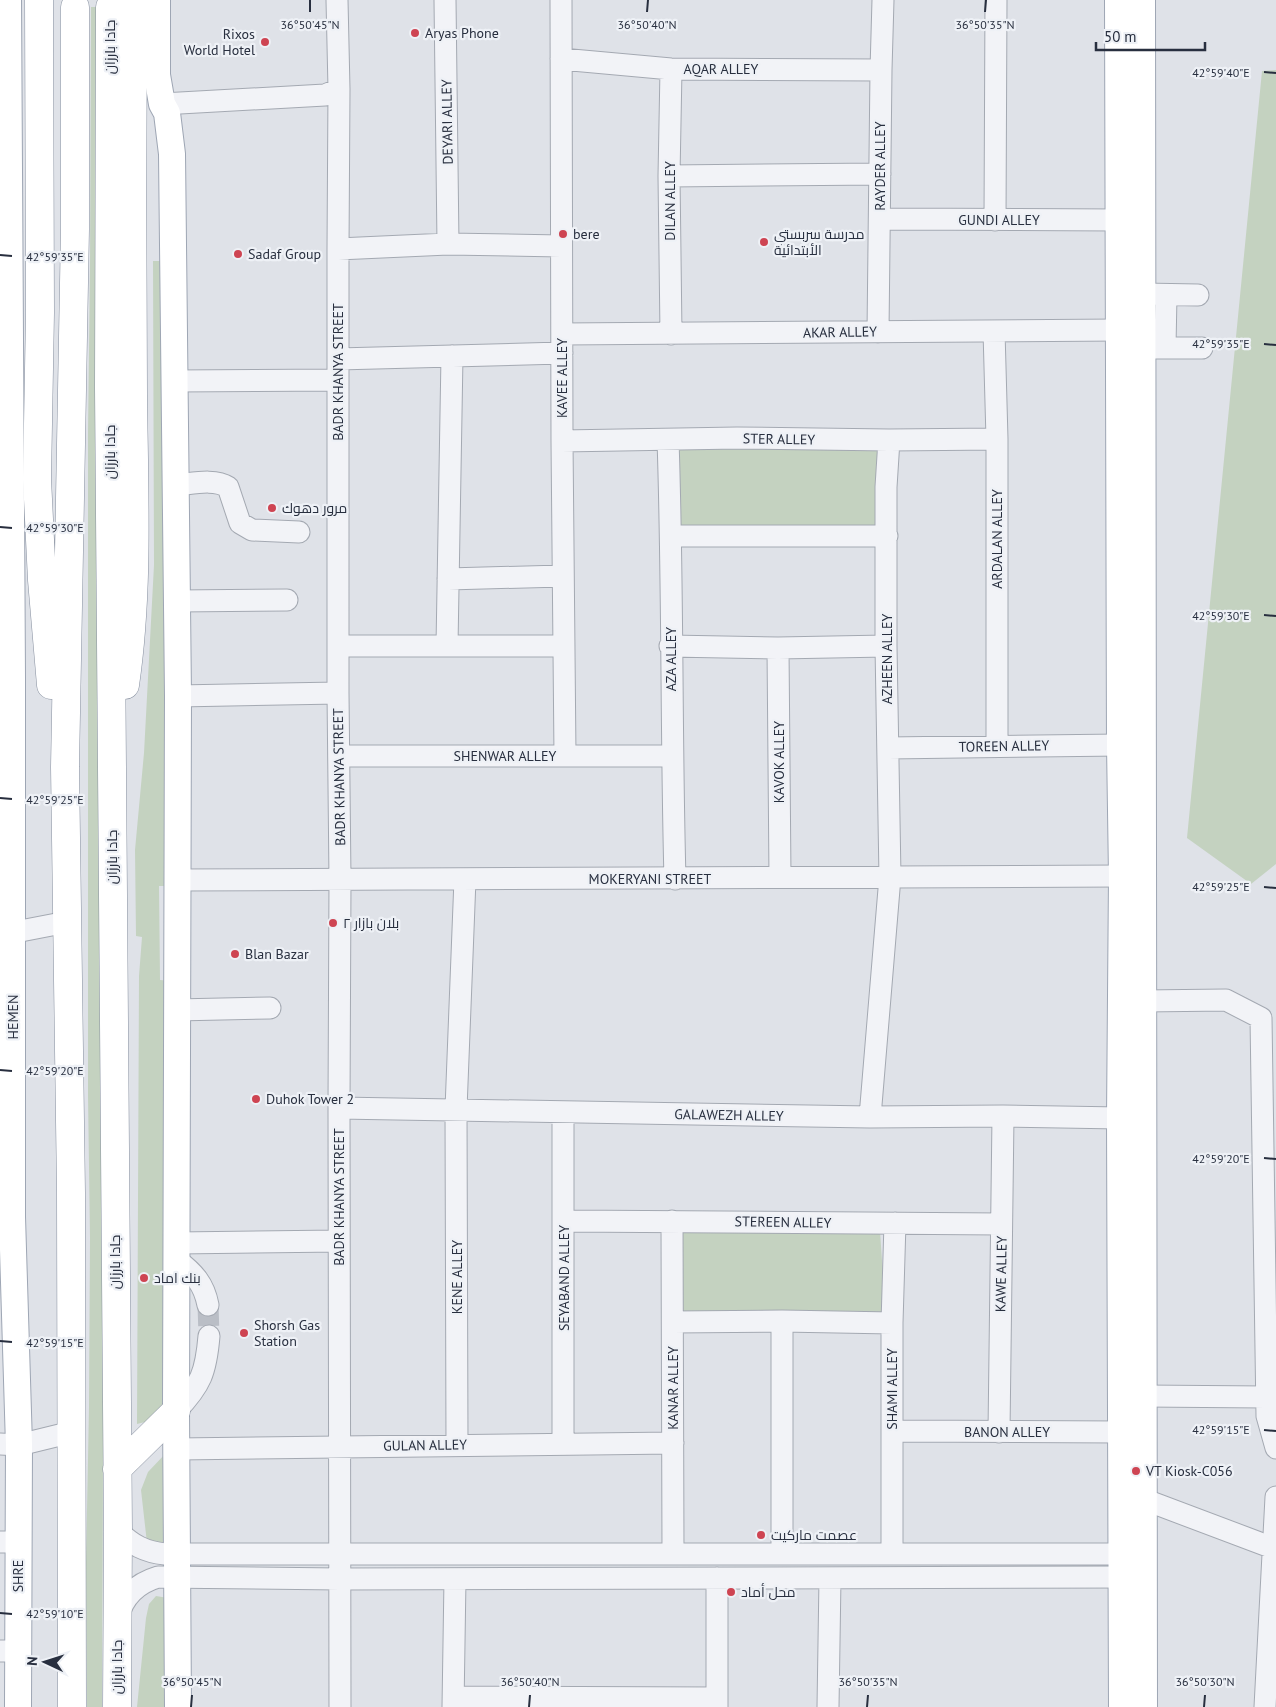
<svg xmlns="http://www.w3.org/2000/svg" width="1276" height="1707" viewBox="0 0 1276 1707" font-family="'PT Sans',Cairo,sans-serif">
<rect width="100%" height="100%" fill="#dfe2e8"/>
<path fill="#c4d2c0" d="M91 7H98L95 236 98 337 104 1230 102 1707H87L86 1562 89 1407 90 1238 88 1095V432L90 269Z
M1276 70V864L1251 884 1187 838 1262 71Z
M153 261H167L171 886H159L160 980 172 981V1395L145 1422 137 1424 139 976 142 937 136 936 135 850 144 753 154 565Z
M883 443 882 525H679L677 447Z
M676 1228 880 1231 886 1320 676 1318Z
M166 1453 164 1475 163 1536 175 1546 147 1543 141 1490 148 1472Z
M156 1596 168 1598 173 1707H137L146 1618 149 1604Z"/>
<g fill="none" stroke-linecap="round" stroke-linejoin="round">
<path stroke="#babec6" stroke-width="21" stroke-dasharray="21 11" stroke-linecap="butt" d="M208 1305 209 1336"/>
<defs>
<path id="minor" d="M337 0 339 89 338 249V693L340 879 339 1108 340 1707
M445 0 448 244
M561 0 562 441 565 756
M561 59 671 69 881 70
M671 69 669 176 671 334
M162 104 325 95 339 89
M669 176 880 174
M880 219 1119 220
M995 220 996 0
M338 249 448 244 561 246
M1143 294 1198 295
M994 331 997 439V746
M878 332 881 70 883 0
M562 334 1119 330
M1165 347 1166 295
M1143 348H1202
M338 359 562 353
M173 381 338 380
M668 440C673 586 671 733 675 879
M562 441 737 438 889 440 997 439
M175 485C191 484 214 478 228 487L240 523 252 530 299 532
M671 536H887
M448 579 562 576
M177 601 287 600
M339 646H564
M447 646 452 356
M670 646 778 648 886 646
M778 648 780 877
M178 696 338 693
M888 748 1120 745
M339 756H672
M177 880 1122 876
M0 935 67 922
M1143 1001 1226 1000 1261 1018 1267 1416 1276 1448
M176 1010 270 1008
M339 1108 870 1117 1003 1116 1120 1118
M870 1117 890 877 886 646V487L889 440
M564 1221 1001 1224
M672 1221 673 1554
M177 1243 339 1241
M177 1260C194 1273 204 1284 208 1305
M782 1321V1554
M673 1322 782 1321 892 1323
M1143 1396 1266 1397
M176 1411C201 1385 206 1372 209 1336
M892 1431 1121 1432
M999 1432 1003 1116
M0 1444 19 1445 72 1432
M563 1444V1113
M457 1445 456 1109 465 879
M177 1449 673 1443
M1143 1499 1273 1548
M118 1531C132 1545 145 1552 165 1554H1138
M0 1542H19
M892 1554V1323L895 1223
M717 1578V1707
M118 1618C123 1596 138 1583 158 1577L340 1579 1137 1577
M0 1651H18
M454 1697 717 1698
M453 1707 455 1579
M828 1707 830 1578
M1265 1707 1276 1497"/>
<path id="major" d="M8 0 12 678V1217L19 1445 18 1707
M157 0V75L162 104 167 113 172 154 178 696 176 1411 178 1707
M1118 0 1120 745 1122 876 1120 1118 1122 1707
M1142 0 1144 1707"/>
<path id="highway" d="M39 0 40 313 37 479 42 580 51 685
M110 7 109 388 118 1531 117 1707
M125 685C139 589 134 491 133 394 132 263 132 131 133 0
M117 1469 176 1411
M72 1707 71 1192 65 767 75 229V7"/>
</defs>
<use href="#minor" stroke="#a4a9b2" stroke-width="23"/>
<use href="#major" stroke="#9ea6b4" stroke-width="28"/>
<use href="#highway" stroke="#868f9f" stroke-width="29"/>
<use href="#minor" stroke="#f2f3f7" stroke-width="21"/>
<use href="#major" stroke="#fff" stroke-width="26"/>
<use href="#highway" stroke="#fff" stroke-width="28"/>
</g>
<path fill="none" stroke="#282f3f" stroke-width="2" d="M310 12V0M647 12 648 0M985 12 986 0M1264 72 1276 73M0 255 12 256M1264 344 1276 345M0 527 12 528M1264 615 1276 616M0 798 12 799M1264 887 1276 888M0 1070 12 1071M1264 1158 1276 1159M0 1341 12 1342M1264 1430 1276 1431M0 1613 12 1614M191 1707 192 1695M529 1707 530 1695M867 1707 868 1695M1204 1707 1205 1695"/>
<g fill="#ce4452" stroke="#eef1f6" stroke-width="2">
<circle cx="415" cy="33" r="5"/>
<circle cx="265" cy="42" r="5"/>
<circle cx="563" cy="234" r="5"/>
<circle cx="764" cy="242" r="5"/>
<circle cx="238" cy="254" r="5"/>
<circle cx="272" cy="508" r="5"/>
<circle cx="333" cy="923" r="5"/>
<circle cx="235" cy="954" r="5"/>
<circle cx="256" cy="1099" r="5"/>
<circle cx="144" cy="1278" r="5"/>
<circle cx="244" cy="1333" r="5"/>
<circle cx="1136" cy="1471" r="5"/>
<circle cx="761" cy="1535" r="5"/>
<circle cx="731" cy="1592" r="5"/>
</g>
<g text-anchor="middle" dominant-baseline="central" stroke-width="4.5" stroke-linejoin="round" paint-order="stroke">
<g font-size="14" fill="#282f3f" stroke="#eef1f6" text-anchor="start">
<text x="425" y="33">Aryas Phone</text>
<text x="255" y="34" text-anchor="end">Rixos<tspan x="255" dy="16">World Hotel</tspan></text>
<text x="573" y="234">bere</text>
<text x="774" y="234">مدرسة سربستي<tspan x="774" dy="16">الأبتدائية</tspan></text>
<text x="248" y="254">Sadaf Group</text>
<text x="282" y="508">مرور دهوك</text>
<text x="343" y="923">بلان بازار ٢</text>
<text x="245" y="954">Blan Bazar</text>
<text x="266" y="1099">Duhok Tower 2</text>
<text x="154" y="1278">بنك اماد</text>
<text x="254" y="1325">Shorsh Gas<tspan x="254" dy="16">Station</tspan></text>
<text x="1146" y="1471">VT Kiosk-C056</text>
<text x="771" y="1535">عصمت ماركيت</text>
<text x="741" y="1592">محل أماد</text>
</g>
<g font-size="14" fill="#282f3f" stroke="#eef1f6">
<text transform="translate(110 47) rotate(-90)">جادا بارزان</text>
<text x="721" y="69">AQAR ALLEY</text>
<text transform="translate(447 122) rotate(-91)">DEYARI ALLEY</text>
<text transform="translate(880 166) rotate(-90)">RAYDER ALLEY</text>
<text transform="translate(670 201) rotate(-90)">DILAN ALLEY</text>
<text x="999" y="220">GUNDI ALLEY</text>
<text transform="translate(840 332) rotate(-1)">AKAR ALLEY</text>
<text transform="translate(338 372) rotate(-90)">BADR KHANYA STREET</text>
<text transform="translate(562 378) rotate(-90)">KAVEE ALLEY</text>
<text transform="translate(779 439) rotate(1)">STER ALLEY</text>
<text transform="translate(110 452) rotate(-90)">جادا بارزان</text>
<text transform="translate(997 539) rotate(-90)">ARDALAN ALLEY</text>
<text transform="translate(671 659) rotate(-90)">AZA ALLEY</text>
<text transform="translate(887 659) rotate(-90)">AZHEEN ALLEY</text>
<text transform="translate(1004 746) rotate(-1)">TOREEN ALLEY</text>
<text x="505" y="756">SHENWAR ALLEY</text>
<text transform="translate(779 762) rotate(-90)">KAVOK ALLEY</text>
<text transform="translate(339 777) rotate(-91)">BADR KHANYA STREET</text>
<text transform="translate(112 857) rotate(-90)">جادا بارزان</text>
<text x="650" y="879">MOKERYANI STREET</text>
<text transform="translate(13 1017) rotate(-90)">HEMEN</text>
<text transform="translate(729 1115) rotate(1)">GALAWEZH ALLEY</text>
<text transform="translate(339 1197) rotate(-90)">BADR KHANYA STREET</text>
<text transform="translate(783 1222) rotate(1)">STEREEN ALLEY</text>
<text transform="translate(115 1262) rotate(-90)">جادا بارزان</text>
<text transform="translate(1001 1274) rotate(-89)">KAWE ALLEY</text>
<text transform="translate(457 1277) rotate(-90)">KENE ALLEY</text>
<text transform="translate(564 1278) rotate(-90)">SEYABAND ALLEY</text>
<text transform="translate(673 1388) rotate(-90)">KANAR ALLEY</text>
<text transform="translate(892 1389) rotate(-90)">SHAMI ALLEY</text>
<text x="1007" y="1432">BANON ALLEY</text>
<text transform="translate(425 1445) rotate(-1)">GULAN ALLEY</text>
<text transform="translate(18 1576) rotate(-90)">SHRE</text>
<text transform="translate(117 1667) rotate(-90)">جادا بارزان</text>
</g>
</g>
<g font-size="12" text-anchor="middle" fill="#282f3f" stroke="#eef1f6" stroke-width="4.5" stroke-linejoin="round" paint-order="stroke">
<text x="310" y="29">36°50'45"N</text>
<text x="647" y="29">36°50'40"N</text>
<text x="985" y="29">36°50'35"N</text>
<text x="1221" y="77">42°59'40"E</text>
<text x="55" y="261">42°59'35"E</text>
<text x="1221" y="348">42°59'35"E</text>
<text x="55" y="532">42°59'30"E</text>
<text x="1221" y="620">42°59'30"E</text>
<text x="55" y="804">42°59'25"E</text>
<text x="1221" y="891">42°59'25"E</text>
<text x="55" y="1075">42°59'20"E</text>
<text x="1221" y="1163">42°59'20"E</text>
<text x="55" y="1347">42°59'15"E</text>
<text x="1221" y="1434">42°59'15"E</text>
<text x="55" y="1618">42°59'10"E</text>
<text x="192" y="1686">36°50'45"N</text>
<text x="530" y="1686">36°50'40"N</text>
<text x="868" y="1686">36°50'35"N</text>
<text x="1205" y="1686">36°50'30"N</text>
</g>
<g transform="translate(45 1662) rotate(274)" stroke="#eef1f6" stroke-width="4" paint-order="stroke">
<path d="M0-4L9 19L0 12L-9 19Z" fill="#282f3f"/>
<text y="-8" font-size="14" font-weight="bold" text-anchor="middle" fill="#282f3f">N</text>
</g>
<path d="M1096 42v8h109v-8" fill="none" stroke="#282f3f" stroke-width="2.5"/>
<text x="1104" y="42" font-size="15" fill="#282f3f" stroke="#eef1f6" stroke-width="4" paint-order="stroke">50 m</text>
</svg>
